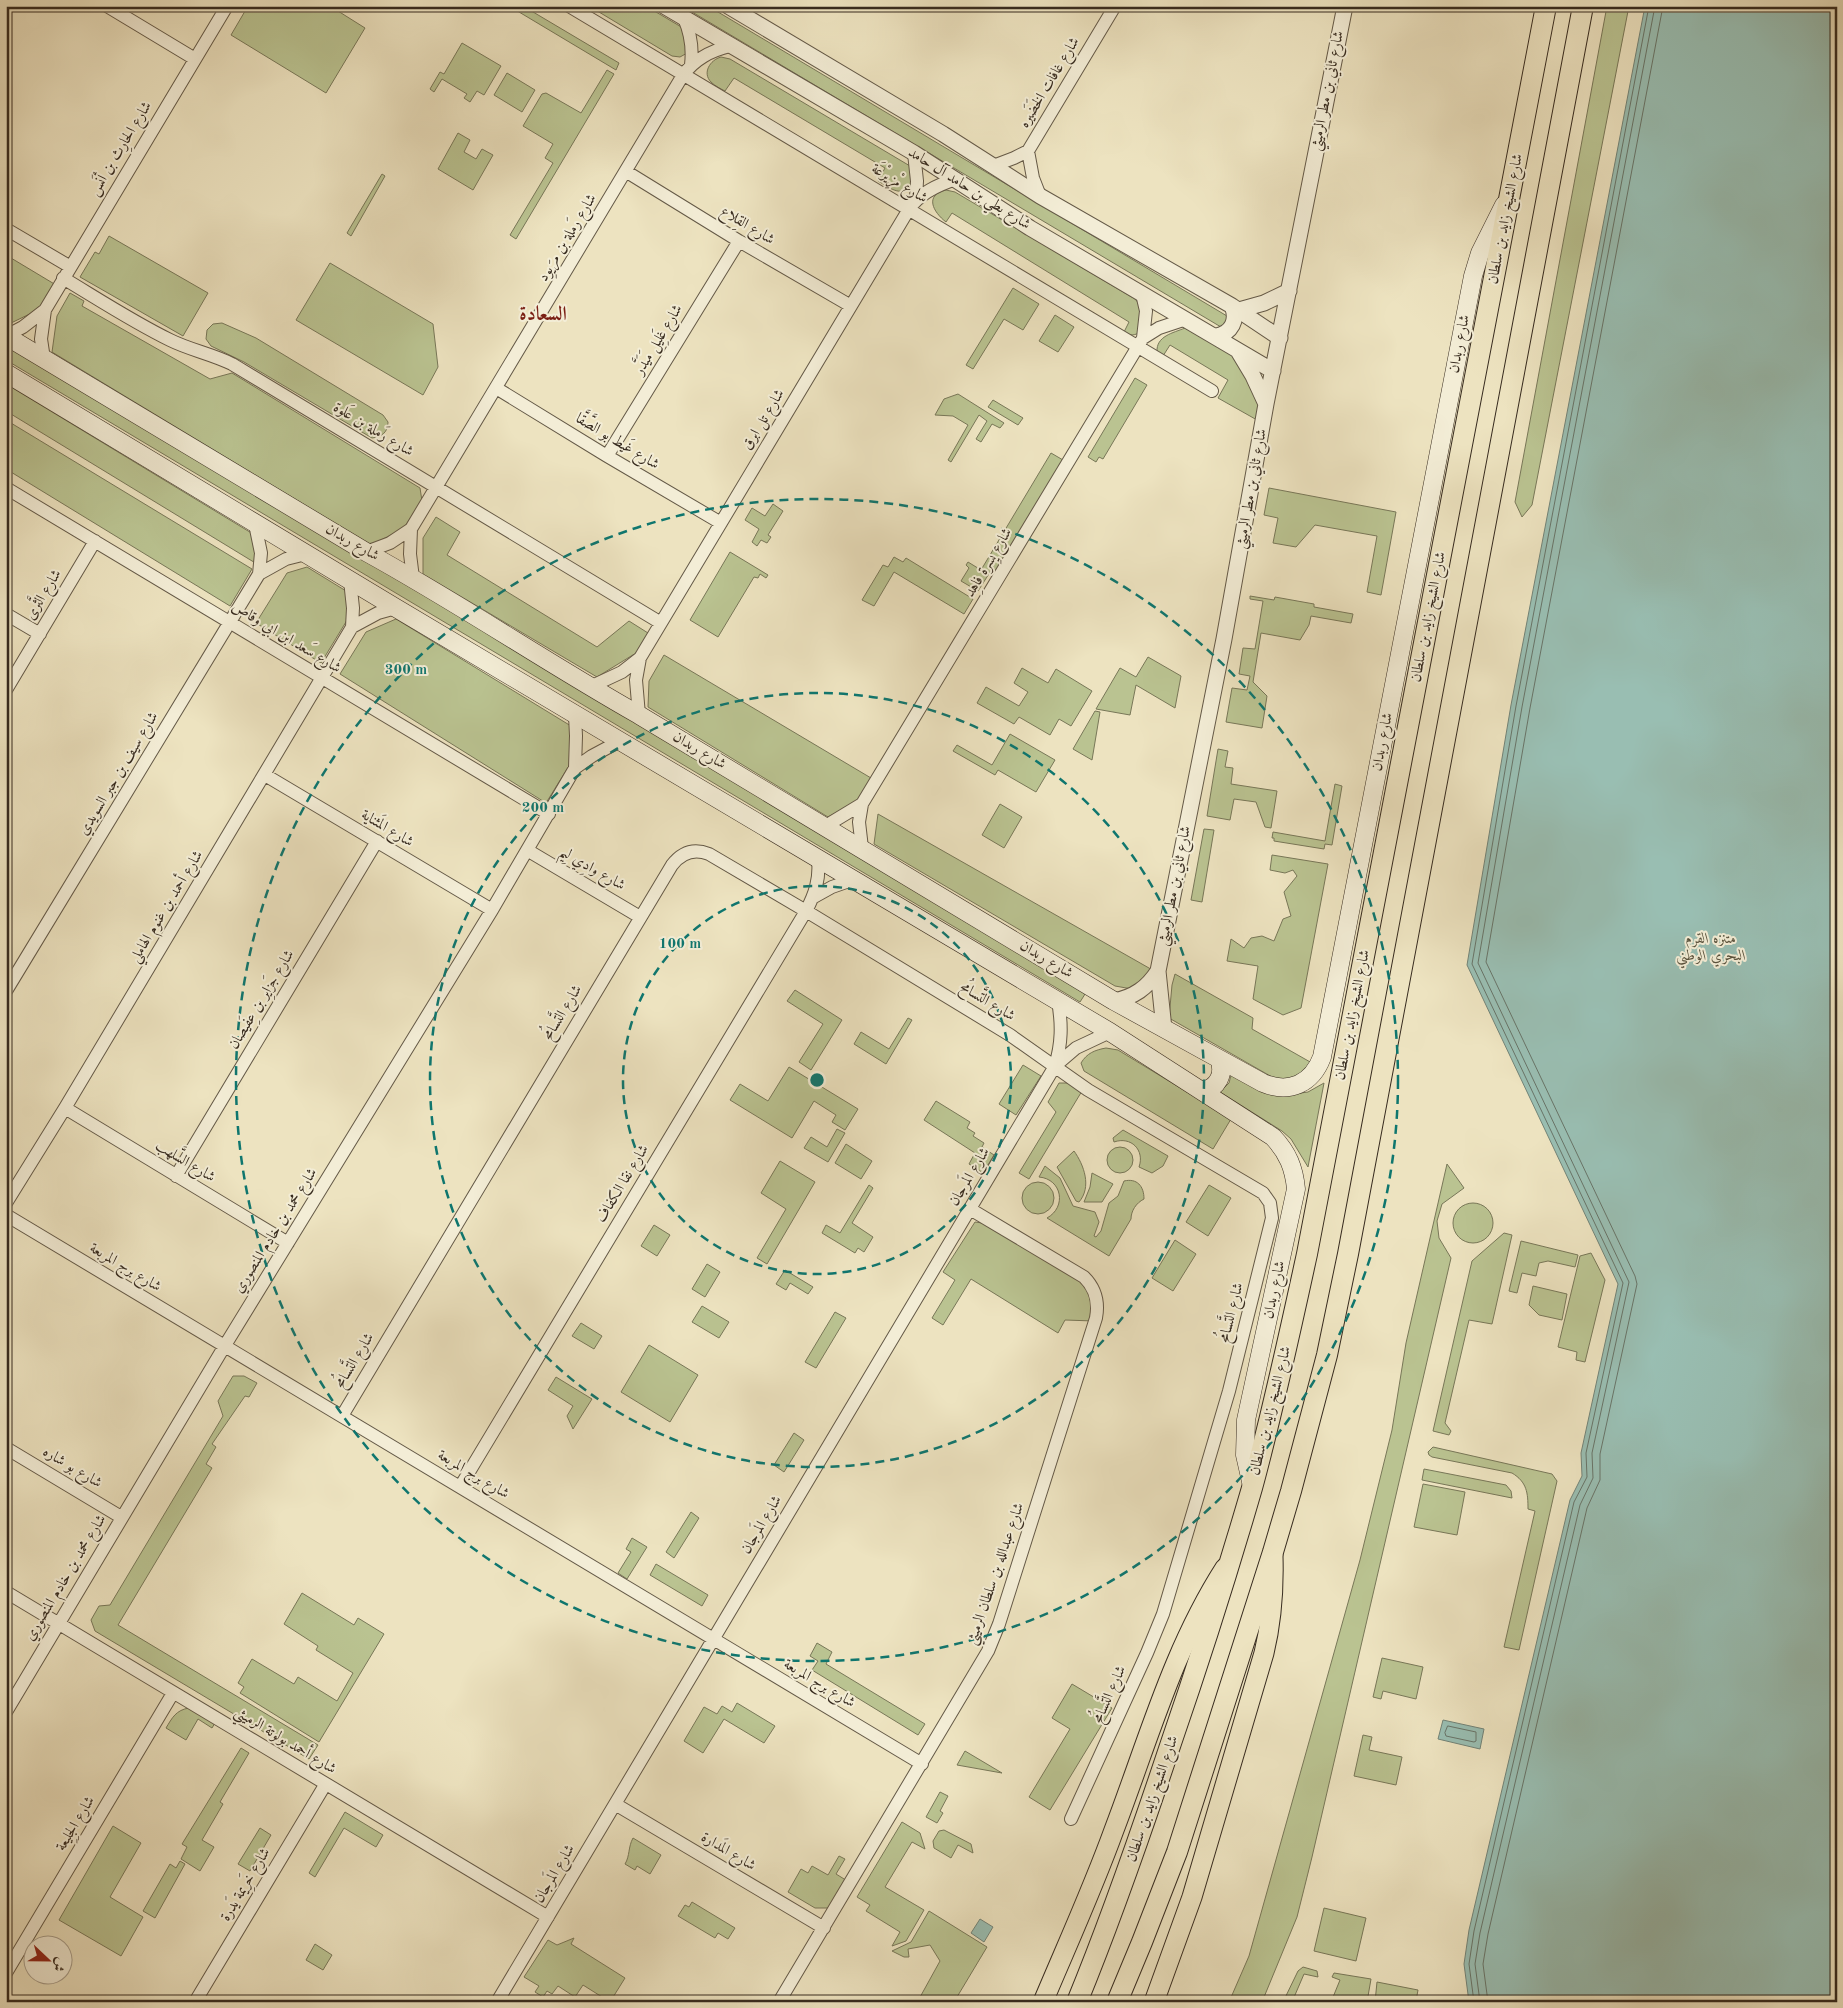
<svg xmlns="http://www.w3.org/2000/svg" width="1843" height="2008" viewBox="0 0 1843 2008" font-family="'Old Standard TT',Amiri,serif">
<rect width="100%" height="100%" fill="#ede3c0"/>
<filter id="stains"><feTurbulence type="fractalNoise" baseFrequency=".004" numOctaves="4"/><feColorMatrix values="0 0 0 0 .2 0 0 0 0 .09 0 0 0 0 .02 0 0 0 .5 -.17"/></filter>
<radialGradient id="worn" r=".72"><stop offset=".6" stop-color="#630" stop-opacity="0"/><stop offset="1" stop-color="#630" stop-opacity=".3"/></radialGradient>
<path fill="#bac391" stroke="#787758" d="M248 6H330L365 28 326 93 231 35Z
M509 6H523L619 63 616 70Z
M589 6H646L688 31 689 52 680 57 672 56Z
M682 6H708L1232 319 1226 330Z
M1607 6H1629L1532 505 1522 517 1515 502Z
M462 43 501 66 484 95 477 91 470 102 464 98 467 94 442 79 434 92 430 89 440 72 444 74Z
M721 57 730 59 910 166 911 187C899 197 889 187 878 181L885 168 734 78 725 91C721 89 715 86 711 82 702 73 710 60 721 57Z
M607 70 614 74 516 239 510 235 553 163 545 158 553 144 523 126 542 94 546 93 581 113Z
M507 73 535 90 522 112 494 95Z
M458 133 470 140 464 152 476 159 482 149 493 155 473 190 438 169Z
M382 174 385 176 351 236 347 233Z
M946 190 955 192 1135 299 1140 305 1141 331C1135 336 1131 336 1124 332L1129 322 952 213 946 222C933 212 924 195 946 190Z
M109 236 208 293 183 336 80 277 95 252 99 254Z
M6 255 56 285 42 308 9 324 6 322Z
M330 263 433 324 438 367 423 395 296 320Z
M1013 288 1039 304 1023 330 1004 319 973 369 966 365Z
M70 293 84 301 82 306 210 379 232 373 420 488 422 501 403 529 371 545 52 352 57 316Z
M1055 315 1074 327 1058 352 1039 341Z
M222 323 256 338 383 415 388 422C388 432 382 437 372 438L244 362 211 346 206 339 207 330 213 324Z
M1185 328 1251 366 1262 389 1257 420 1218 398 1228 380 1170 345 1163 356 1157 352C1156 336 1173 333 1185 328Z
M6 344 1087 991 1080 1002 6 360Z
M1135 378 1147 385 1103 459 1099 457 1096 462 1088 457Z
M6 384 258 537 257 564 6 411Z
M958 394 1004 423 1000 428 992 424 981 442 976 439 987 421 979 415 951 462 948 460 968 425 953 416 935 415 944 399Z
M993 400 1023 418 1018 425 988 407Z
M6 420 252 569 230 606 6 469Z
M1051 453 1063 460 996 571 992 569 978 591 961 581 969 568 966 565 968 562 981 570Z
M1269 488 1396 512 1381 595 1367 592 1377 536 1315 525 1296 547 1273 543 1278 518 1264 515Z
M773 504 783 511 768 535 771 537 767 543 761 540 757 546 752 542 759 529 745 520 752 508 765 516Z
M436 517 460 532 447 555 597 647 629 621 648 633 636 653 597 677 423 574V538Z
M730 552 768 575 766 578 760 574 758 578 754 577 718 637 690 620Z
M894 557 903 562 906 558 973 599 964 614 894 572 874 606 862 600 883 565 888 567Z
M307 567 351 594 352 612 321 663 256 623 287 573Z
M1250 596 1274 600 1275 597 1314 604V607L1353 614 1351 623 1311 616 1309 625 1300 640 1261 633 1253 682 1267 696 1262 728 1226 722 1232 688 1247 690 1250 676 1239 674 1243 648 1255 649 1263 601 1250 599Z
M396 619 571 726 572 761 546 803 340 674 366 632Z
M664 655 871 778 858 801 828 817 648 707 649 681Z
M1148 657 1181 676 1175 708 1136 685 1130 715 1096 709 1120 668 1136 677Z
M1022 668 1048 683 1056 669 1092 691 1071 726 1059 719 1050 735 1019 717 1014 724 977 703 986 687 1019 706 1028 692 1014 683Z
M1095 711 1100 712 1092 760 1073 749Z
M1010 734 1055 760 1036 792 998 770 995 775 953 751 957 745 992 765Z
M1218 749 1228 751 1225 767 1233 768 1231 784 1277 791 1271 828 1265 827 1256 802 1234 799 1230 820 1207 816Z
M1335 784 1342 786 1332 845 1325 844 1324 849 1274 841V838H1272L1273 832 1325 841Z
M1000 804 1022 817 1004 848 982 835Z
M878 814 1156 972 1132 989 1115 986 874 844Z
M1204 829 1214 830 1202 902 1191 900Z
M1272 855 1328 864 1301 1008 1283 1015 1253 999 1258 966 1227 961 1231 939 1244 948 1251 938 1262 936 1274 941 1283 919 1291 916 1284 892 1297 876 1293 870 1285 873 1270 870Z
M1175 974 1253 1018 1252 1029 1319 1067 1305 1081H1279L1169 1018 1172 985Z
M795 990 842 1020 811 1070 799 1062 823 1024 787 1001Z
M908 1018 912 1020 886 1064 854 1044 861 1032 889 1049Z
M1106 1048 1118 1050 1231 1119 1213 1149 1084 1071 1081 1063C1087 1053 1095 1050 1106 1048Z
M1023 1065 1041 1076 1016 1115 999 1104Z
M789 1067 858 1109 845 1130 832 1122 836 1115 814 1101 792 1138 730 1100 740 1084 768 1101Z
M1232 1071 1294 1094 1308 1092 1324 1083 1308 1167 1291 1139 1282 1131 1220 1092 1229 1083Z
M1059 1083H1069L1082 1091 1029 1179 1019 1173 1056 1112 1048 1102Z
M936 1101 970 1122 967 1128 975 1133 973 1136 984 1143 982 1147 994 1155 983 1173 969 1164 975 1153 924 1120Z
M837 1129 845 1133 828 1162 804 1148 811 1137 827 1147Z
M1123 1130 1168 1156 1163 1166 1152 1173 1139 1167C1145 1150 1131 1136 1114 1142L1113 1138Z
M846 1144 872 1161 861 1179 835 1163Z
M1107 1160a13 13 0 1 1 26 0a13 13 0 1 1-26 0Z
M1074 1151C1084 1165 1092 1187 1079 1202L1076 1201 1057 1167Z
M780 1161 815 1182 767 1264 757 1258 786 1209 761 1193Z
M1447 1164 1464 1188 1442 1204 1437 1221 1439 1238 1451 1258 1312 1857 1297 1917 1262 2002H1229L1249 1956 1360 1560 1392 1430 1406 1343Z
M1045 1166 1060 1178 1073 1206 1095 1212 1099 1222 1094 1236 1096 1237 1101 1231 1109 1203 1118 1196 1124 1181C1137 1178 1144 1186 1144 1199 1136 1203 1131 1211 1131 1219L1109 1256 1047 1218C1067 1207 1062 1179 1039 1177Z
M1092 1173 1113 1184 1102 1202H1084L1090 1187Z
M1022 1198a16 16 0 1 1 32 0a16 16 0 1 1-32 0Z
M869 1185 873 1188 852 1223 873 1237 864 1252 858 1248 855 1253 822 1233 826 1225 840 1233Z
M1209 1185 1231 1198 1208 1236 1186 1222Z
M1453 1223a20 20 0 1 1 40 0a20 20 0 1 1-40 0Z
M975 1222 990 1224 1089 1285 1094 1321 1065 1320 1058 1333 971 1279 943 1325 932 1318 955 1280 943 1272Z
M654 1225 670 1235 657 1256 641 1246Z
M1504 1233 1512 1235 1492 1324 1469 1320 1445 1423 1451 1431 1449 1435 1433 1431 1472 1261Z
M1175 1240 1196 1254 1173 1291 1152 1278Z
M1521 1241 1578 1255 1575 1267 1548 1261 1539 1263 1536 1276 1522 1273 1517 1293 1509 1291Z
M1591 1253 1605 1280 1585 1362 1576 1360 1577 1352 1558 1347 1580 1256Z
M707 1264 720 1272 705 1297 692 1289Z
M785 1270 813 1287 808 1294 790 1283 786 1290 776 1284Z
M1533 1286 1567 1294 1562 1320 1539 1315 1529 1305Z
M702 1306 729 1322 719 1338 692 1322Z
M835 1312 846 1318 816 1368 805 1362Z
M581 1323 602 1336 594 1349 572 1336Z
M649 1345 698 1375 670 1422 621 1392Z
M233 1376H244L257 1383 249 1397 245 1396 212 1444 216 1447 206 1464 212 1468 118 1625 318 1745 309 1759 95 1631 91 1620 99 1606 110 1605 223 1416 218 1401Z
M556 1377 592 1399 573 1429 567 1416 573 1406 548 1390Z
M794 1433 804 1440 784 1472 774 1465Z
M1433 1447 1552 1474 1557 1481 1519 1650 1504 1647 1535 1511 1528 1509C1528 1493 1527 1482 1512 1473L1432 1457 1429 1455 1428 1452Z
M1424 1469 1506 1485 1511 1491 1512 1498 1422 1480Z
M1423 1484 1465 1492 1457 1535 1414 1527Z
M691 1512 699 1518 674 1558 666 1552Z
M632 1538 647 1547 627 1579 618 1573 631 1552 626 1549Z
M656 1564 708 1595 702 1606 650 1575Z
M302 1593 354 1625 358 1618 384 1634 319 1742 240 1693 244 1687 238 1683 252 1659 294 1684 298 1677 337 1701 353 1673 316 1650 318 1646 284 1624Z
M817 1643 832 1652 826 1664 925 1724 918 1735 812 1670 818 1661 810 1656Z
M1382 1658 1423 1667 1416 1699 1383 1691 1381 1699 1373 1697Z
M1072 1684 1112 1708 1050 1810 1029 1797 1070 1729 1052 1718Z
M737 1703 775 1726 764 1743 724 1719 703 1753 684 1741 704 1707 717 1714 722 1706 732 1712Z
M189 1708 215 1723 212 1728 198 1719 186 1740 166 1728C172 1718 176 1710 189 1708Z
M1363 1735 1372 1737 1369 1750 1402 1757 1396 1785 1354 1776Z
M241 1748 249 1753 220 1802 223 1804 202 1840 214 1847 200 1871 181 1859 187 1847 182 1844Z
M965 1751 1002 1773 957 1765Z
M940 1792 948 1796 940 1811 943 1813 937 1823 926 1817Z
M345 1812 383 1835 376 1847 344 1828 315 1877 309 1873Z
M902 1822 920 1833 925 1849 912 1842 885 1887 924 1910 906 1941 892 1946 900 1932 866 1911 870 1905 857 1897Z
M113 1826 141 1843 110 1897 143 1917 121 1956 59 1920Z
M260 1828 271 1835 250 1871 238 1864Z
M944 1830 971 1844 973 1853 958 1845 951 1858 934 1848 933 1841 939 1831Z
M633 1838 661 1855 650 1874 637 1866 635 1870 625 1864C630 1856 628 1847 633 1838Z
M839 1856 845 1859 836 1874 849 1882 828 1908H815L788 1892 801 1869 808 1873 812 1866 828 1875Z
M180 1861 185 1864 155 1918 143 1911 170 1864 176 1868Z
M692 1902 735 1928 728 1939 718 1933 715 1938 678 1916 685 1905 689 1907Z
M1324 1908 1366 1918 1356 1961 1314 1951Z
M929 1911 987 1947 954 2002H907L908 2000 919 1999 940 1961 930 1945 908 1949 909 1957H904L892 1951 911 1942Z
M574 1938 571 1944 625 1978 610 2002 583 1985 575 1997 558 1986 552 1994 547 1991 543 1997 535 1992 539 1986 524 1977 548 1940 557 1945Z
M315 1944 332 1955 323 1970 306 1960Z
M1303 1967 1317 1971 1318 1977 1304 1974 1292 2002H1283L1298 1971Z
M1334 1973 1371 1979 1367 2002H1331L1340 1980 1332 1977Z
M1377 1982 1418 1990 1416 2001 1385 1998 1384 2002H1375Z"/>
<path fill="#99beb2" stroke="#728377" d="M1645 6H1837V2002H1469L1464 1964 1469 1930 1570 1500 1582 1476 1581 1453 1618 1284 1467 965 1511 705Z
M1443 1720 1484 1729 1480 1749 1438 1739Z
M980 1919 993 1927 984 1942 971 1933Z"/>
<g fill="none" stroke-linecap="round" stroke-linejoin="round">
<path stroke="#687468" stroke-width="1" d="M1448 1726 1476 1732V1741L1474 1742 1446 1736 1445 1733Z
M1474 2002 1469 1964 1474 1931 1574 1502 1587 1477 1586 1453 1623 1283 1472 964 1516 706 1649 6
M1480 2002 1475 1964 1480 1933 1580 1505 1593 1478 1592 1453 1629 1282 1478 963 1522 707 1655 6
M1488 2002 1483 1964 1488 1934 1587 1508 1600 1480V1454L1637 1284 1635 1276 1486 962 1530 708 1663 6"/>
<defs>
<path id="minor" d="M107 6 195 59
M569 6 1212 391
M684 18C691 34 693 48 691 65
M1028 151 1033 178 1040 196
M914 153 917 181 916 199
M993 166 1014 158 1028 151 1115 6
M627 172 739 241 851 306
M6 229 69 266
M63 278C98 299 133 322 170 340 190 350 212 354 232 364L661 623
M6 336 23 327 45 310
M1143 338 1159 328 1186 319
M44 359 41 339 45 310 227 6
M496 388 607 456 721 523
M607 456 739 241
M6 488 549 814
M411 529 410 554 413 578
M366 552 390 543 411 529 683 75C695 59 710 51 730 46
M259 574 286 559 306 554
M6 614 40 634
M352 627 378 613 396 608
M590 687 622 672 640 658 909 209C920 193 937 185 956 179
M6 690 95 541
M575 715 576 736 575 768
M639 715 636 680 640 658
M265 775 492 910
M824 827 862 804
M862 848 859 822 862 804 1143 338 1146 311 1142 294
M527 850 640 917
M814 897 832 887 852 880
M6 991 259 574 261 553 255 524
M1055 1066 1076 1048 1110 1032
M65 1108 288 1243
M176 1176 377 841
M6 1203 65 1108 352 627 353 608 350 580
M6 1215 922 1764
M342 1416 672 865C682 852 694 848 709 854L806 911 1010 1035 1088 1090 1263 1193 1270 1203 1272 1218 1229 1391 1163 1614 1147 1653 1071 1819
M6 1448 121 1517
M460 1487 806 911C815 894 820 879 818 860
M6 1592 548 1917
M6 1712 224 1347 492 910 575 768 592 756 620 741
M615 1804 824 1928
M6 1973 173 1693
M195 2002 325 1785
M497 2002 1055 1066C1062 1043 1062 1024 1058 1001
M779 2002 988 1651 999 1624 1096 1318C1099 1302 1096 1289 1084 1277L970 1209"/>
<path id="tertiary" d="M664 6 914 153 1030 228 1273 371
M728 6 943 134 1040 196 1232 306 1280 338
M1239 310 1264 303 1289 291
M1216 336C1232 333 1238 320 1232 306
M1238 351 1253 376 1266 404
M1114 1001C1134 997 1147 988 1158 971
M1164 1029 1158 971 1224 639 1266 404 1345 6"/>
<path id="secondary" d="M6 336 366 552C459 603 547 663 639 715L1114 1001 1263 1083C1289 1094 1312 1084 1322 1057L1473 276 1480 253 1504 205
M6 373 396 608 1110 1032 1273 1137C1288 1153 1294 1168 1296 1189L1246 1420 1245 1455 1252 1486
M1202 1091C1218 1088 1225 1074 1219 1059"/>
<path id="primary" d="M1043 2002C1067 1945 1093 1888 1114 1830 1148 1741 1173 1649 1225 1568
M1154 2002 1192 1897 1264 1653C1272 1620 1274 1590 1273 1556"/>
<path id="trunk" d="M1077 2002C1112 1917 1142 1830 1171 1743 1200 1659 1227 1574 1252 1488 1273 1411 1290 1332 1307 1254L1546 6
M1117 2002 1142 1942 1177 1852 1273 1552 1291 1491 1327 1355 1348 1254 1583 6"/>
</defs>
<use href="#minor" stroke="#645947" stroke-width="14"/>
<use href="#tertiary" stroke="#645947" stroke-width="17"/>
<use href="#secondary" stroke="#372b1f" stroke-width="19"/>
<use href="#primary" stroke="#372b1f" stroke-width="21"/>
<use href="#trunk" stroke="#372b1f" stroke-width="22"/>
<use href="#minor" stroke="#f3edd6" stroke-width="12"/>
<use href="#tertiary" stroke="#f3edd6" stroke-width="15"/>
<use href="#secondary" stroke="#f3edd6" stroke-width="18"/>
<use href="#primary" stroke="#ede3c0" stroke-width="19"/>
<use href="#trunk" stroke="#ede3c0" stroke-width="20"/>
</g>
<g fill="none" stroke="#0f766e" stroke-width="2.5" stroke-dasharray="9 6">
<circle cx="817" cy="1080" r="194"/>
<circle cx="817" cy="1080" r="387"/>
<circle cx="817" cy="1080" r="581"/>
</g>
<g text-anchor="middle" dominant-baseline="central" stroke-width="4" stroke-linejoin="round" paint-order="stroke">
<g font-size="15" fill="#372b1f" stroke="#f3edd6">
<text transform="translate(1050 83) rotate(-59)">شارع غافات الخَضَيره</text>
<text transform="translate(1328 91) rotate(-79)">شارع ثاني بن مطر الرميثي</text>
<text transform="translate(121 149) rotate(-59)">شارع الحارِث بن أنَس</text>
<text transform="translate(899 184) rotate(31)">شارع مْزِيرْعَة</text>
<text transform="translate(969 189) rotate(32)">شارع بطي بن حامد آل حامد</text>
<text transform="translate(1506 219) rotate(-79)">شارع الشيخ زايد بن سلطان</text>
<text transform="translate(747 226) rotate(31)">شارع القِلاع</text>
<text transform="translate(568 238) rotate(-59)">شارع رَملة بن مرَيوِد</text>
<text transform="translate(659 340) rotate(-59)">شارع غَلِيل مَيَدَّر</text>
<text transform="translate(1460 344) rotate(-79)">شارع ربدان</text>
<text transform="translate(764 420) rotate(-59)">شارع تل ابرق</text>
<text transform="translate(373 430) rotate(31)">شارع رَملة بن عَلوة</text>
<text transform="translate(617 442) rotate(31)">شارع غَيط بو الصَّقَّا</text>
<text transform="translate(1252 489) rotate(-80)">شارع ثاني بن مطر الرميثي</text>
<text transform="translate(352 543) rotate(30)">شارع ربدان</text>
<text transform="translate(989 563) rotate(-59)">شارع يِسرة فاهِد</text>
<text transform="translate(44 595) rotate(-59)">شارع الثَّرى</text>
<text transform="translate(1429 617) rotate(-79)">شارع الشيخ زايد بن سلطان</text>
<text transform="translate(286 638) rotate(31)">شارع سَعد ابن ابي وقاص</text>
<text transform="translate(1383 742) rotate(-79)">شارع ربدان</text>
<text transform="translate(699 751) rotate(31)">شارع ربدان</text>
<text transform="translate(119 774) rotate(-59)">شارع سيف بن جبر السويدي</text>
<text transform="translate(387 829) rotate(31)">شارع المَثناية</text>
<text transform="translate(592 869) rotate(30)">شارع وادِي لِيم</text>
<text transform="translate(1175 886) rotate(-79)">شارع ثاني بن مطر الرميثي</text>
<text transform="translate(167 907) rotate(-59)">شارع أحمد بن غنوم الهاملي</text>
<text transform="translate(1046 960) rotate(31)">شارع ربدان</text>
<text transform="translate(262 1000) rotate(-59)">شارع جَزايِر بن عِفَيصان</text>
<text transform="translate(987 1002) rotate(31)">شارع التَّسامُح</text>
<text transform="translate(563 1013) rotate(-59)">شارع التَّسامُح</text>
<text transform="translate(1353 1015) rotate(-79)">شارع الشيخ زايد بن سلطان</text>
<text transform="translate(185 1162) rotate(31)">شارع السَّلهب</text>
<text transform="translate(970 1177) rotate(-59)">شارع المَرجان</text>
<text transform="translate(623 1184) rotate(-59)">شارع نقا الكفاف</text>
<text transform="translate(276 1231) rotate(-58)">شارع محمد بن خادم المنصوري</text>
<text transform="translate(125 1268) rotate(31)">شارع برج المربعة</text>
<text transform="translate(1275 1290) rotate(-78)">شارع ربدان</text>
<text transform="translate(1232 1313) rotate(-76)">شارع التَّسامُح</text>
<text transform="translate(355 1361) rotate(-59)">شارع التَّسامُح</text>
<text transform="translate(1271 1411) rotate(-76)">شارع الشيخ زايد بن سلطان</text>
<text transform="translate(72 1468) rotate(31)">شارع بو شاره</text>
<text transform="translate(473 1475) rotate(31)">شارع برج المربعة</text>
<text transform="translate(762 1525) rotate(-59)">شارع المَرجان</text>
<text transform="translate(996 1574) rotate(-71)">شارع عبدالله بن سلطان الرميثي</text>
<text transform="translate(66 1578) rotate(-59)">شارع محمد بن خادم المنصوري</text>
<text transform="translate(819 1684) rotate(31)">شارع برج المربعة</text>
<text transform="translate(1110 1695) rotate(-66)">شارع التَّسامُح</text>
<text transform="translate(285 1741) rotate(31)">شارع أحمد بولوتة الرميثي</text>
<text transform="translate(1153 1799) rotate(-71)">شارع الشيخ زايد بن سلطان</text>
<text transform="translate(76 1824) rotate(-59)">شارع الجِلِيعة</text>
<text transform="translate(728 1852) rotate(31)">شارع المَدارة</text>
<text transform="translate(555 1874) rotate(-59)">شارع المَرجان</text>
<text transform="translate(246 1885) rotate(-59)">شارع خَرِيمة يَدرة</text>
</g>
<g font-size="15" font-style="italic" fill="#58513c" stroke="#f3edd6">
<text x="1711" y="939">متنزه القرم<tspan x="1711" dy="17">البحري الوطني</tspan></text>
</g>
<g font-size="20" font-weight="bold" fill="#7a1f14" stroke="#f3edd6">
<text x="543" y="315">السعادة</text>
</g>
</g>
<circle cx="817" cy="1080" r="8" fill="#0f766e" stroke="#f3edd6" stroke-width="2.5"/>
<g font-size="15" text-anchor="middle" font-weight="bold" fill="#0f766e" stroke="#f3edd6" stroke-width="4" stroke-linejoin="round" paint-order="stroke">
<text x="406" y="674">300 m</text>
<text x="543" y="812">200 m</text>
<text x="680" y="948">100 m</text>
</g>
<rect width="1843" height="2008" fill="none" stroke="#ede3c0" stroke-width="25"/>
<rect x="8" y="8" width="1828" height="1993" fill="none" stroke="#372b1f" stroke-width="2.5"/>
<rect x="12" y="12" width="1818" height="1983" fill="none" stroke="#372b1f"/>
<g transform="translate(48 1960) rotate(112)"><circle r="24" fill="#f3edd6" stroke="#a89f8d"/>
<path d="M0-4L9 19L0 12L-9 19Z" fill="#8f2418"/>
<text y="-8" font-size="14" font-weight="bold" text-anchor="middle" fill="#372b1f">ش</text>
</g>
<rect width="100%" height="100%" filter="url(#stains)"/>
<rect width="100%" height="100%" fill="url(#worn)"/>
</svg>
